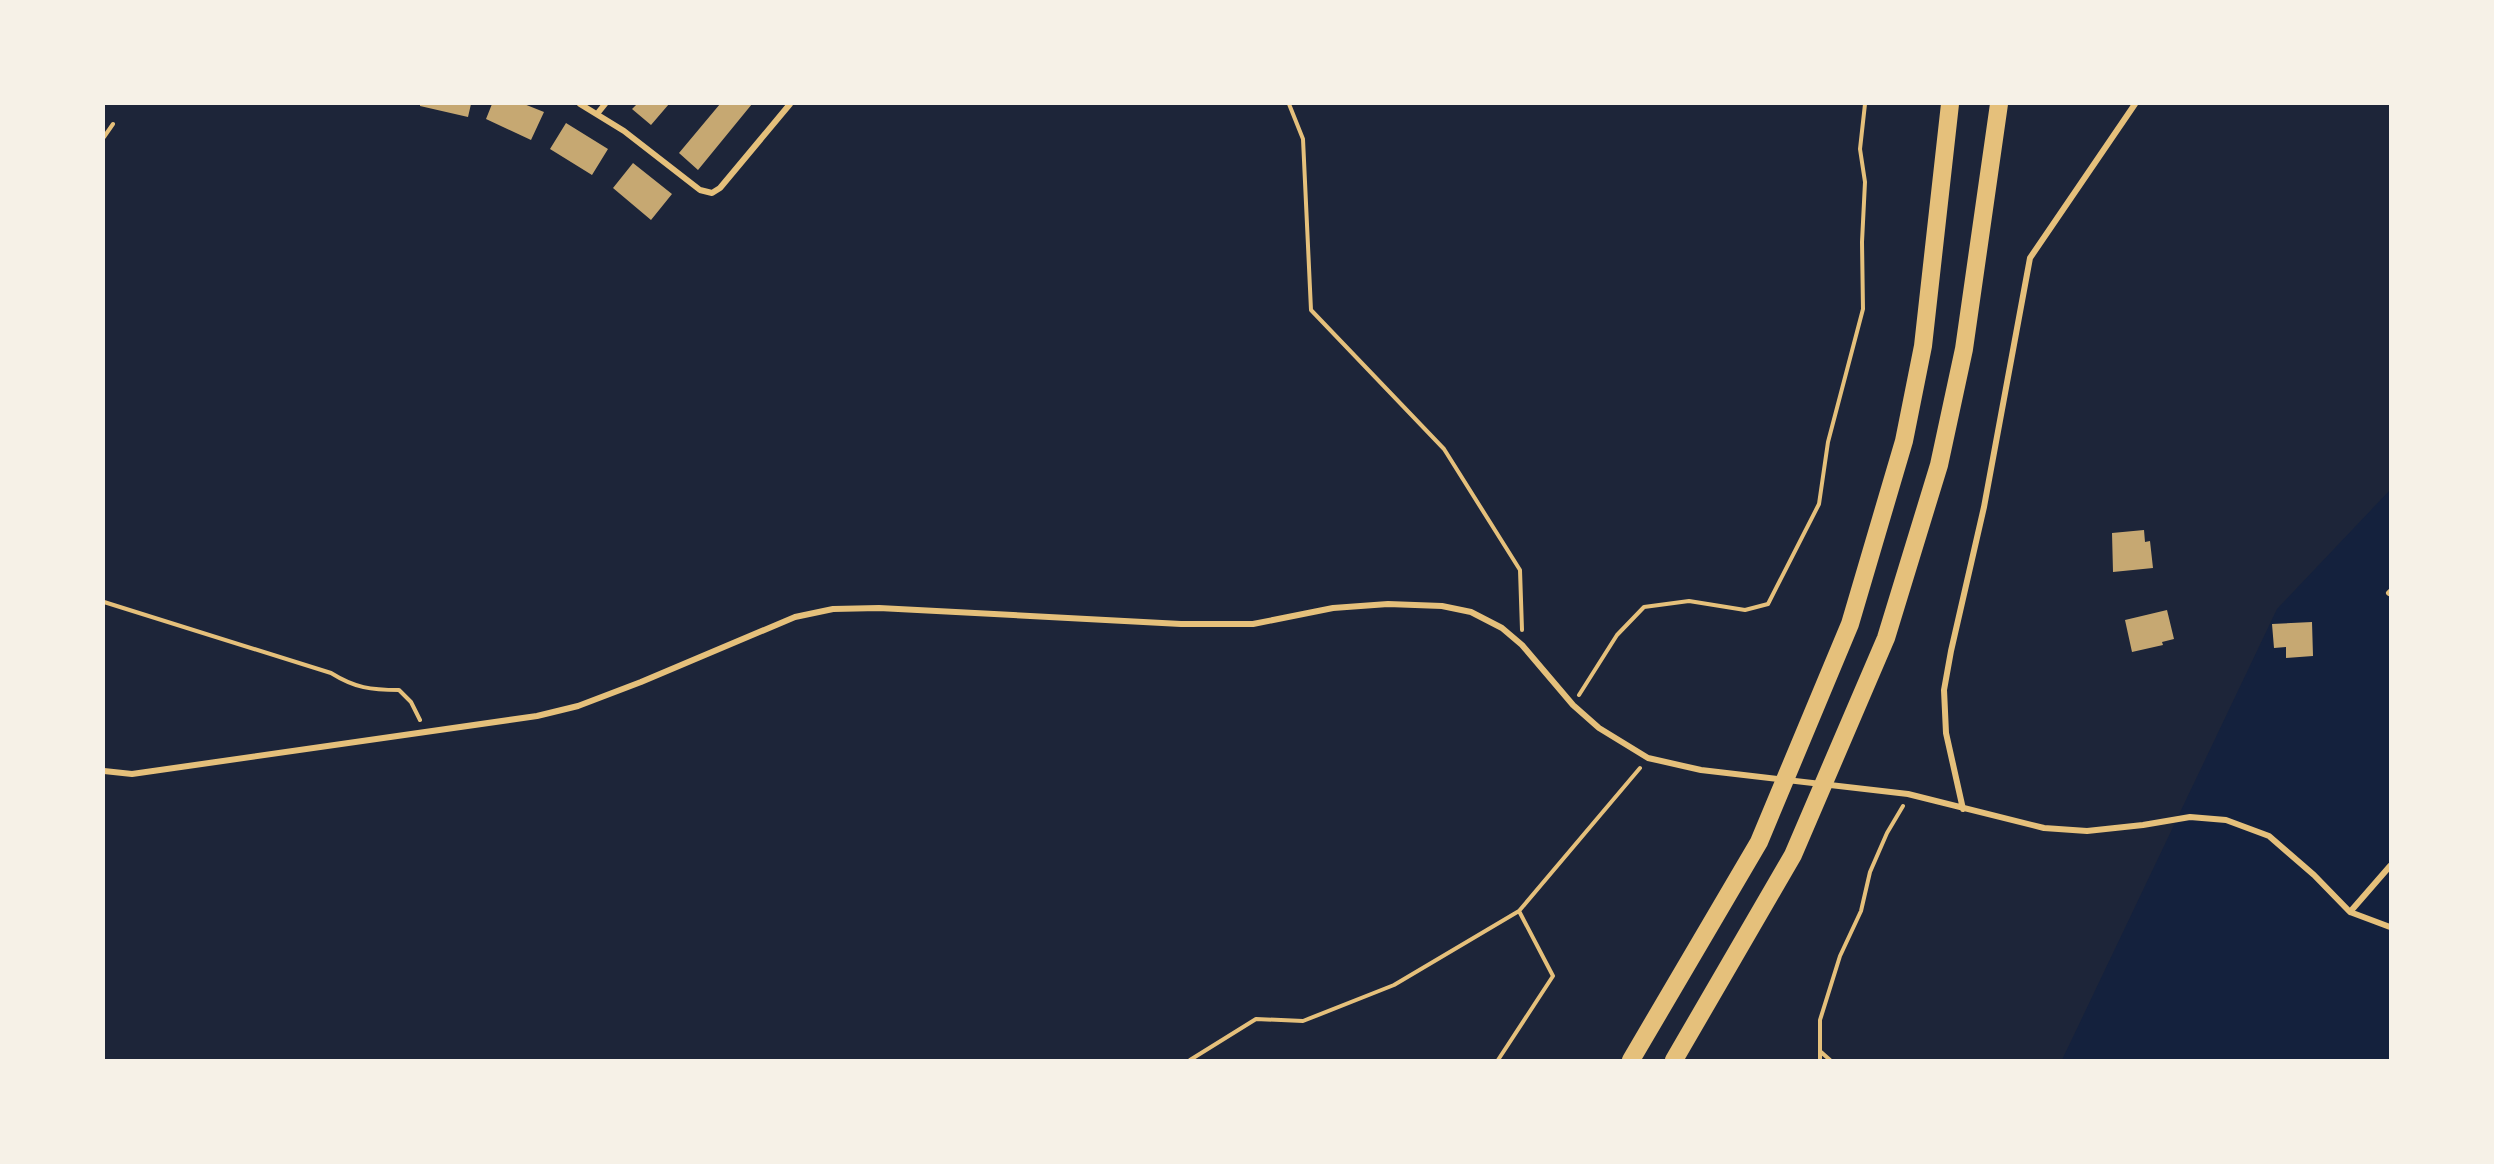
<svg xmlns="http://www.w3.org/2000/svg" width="2494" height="1164" viewBox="0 0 2494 1164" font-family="'IBM Plex Serif',serif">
<rect width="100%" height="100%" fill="#14213d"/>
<path fill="#1d2539" d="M104 104H2390V490L2277 609 2062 1060H104Z"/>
<path fill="#c6a872" d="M420 104H471L468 117 420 106Z
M492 104H524L544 112 531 140 486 119Z
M637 104H669L651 125 632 109Z
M720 104H752L698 170 679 153Z
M566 123 608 149 592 175 550 149Z
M633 163 672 194 651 220 613 188Z
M2144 530 2145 542 2150 541 2153 568 2113 572 2112 533Z
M2167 610 2174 639 2162 642 2163 645 2132 652 2125 620Z
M2312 622 2313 656 2286 658V647L2274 648 2272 624Z"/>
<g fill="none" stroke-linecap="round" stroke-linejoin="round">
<path stroke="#e5c07b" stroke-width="4" d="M1289 104 1303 139 1311 310 1444 449 1520 570 1522 630
M104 137 113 124
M104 602 331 673C355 688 371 690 399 690L411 702 420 720
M1579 695 1617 635 1644 607 1689 601 1745 610 1768 604 1819 504 1828 442 1863 309 1862 242 1865 182 1860 149 1865 104
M1821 1052 1830 1060
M1190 1060 1256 1019 1303 1021 1394 985 1519 911
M1498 1060 1553 976 1519 911 1640 768
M1820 1060V1020L1840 956 1861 911 1870 872 1887 833 1903 806"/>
<path stroke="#e5c07b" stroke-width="6" d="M580 104 624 131 700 190 712 193 720 188 790 104
M597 114 605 104
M2389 593 2390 592
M104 771 132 774 537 716 578 706 641 682 795 617 833 609 879 608 1181 624H1253L1333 608 1388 604 1442 606 1471 612 1502 628 1522 645 1573 705 1599 728 1648 758 1701 770 1908 794 2044 828 2087 831 2143 825 2190 817 2226 820 2269 836 2314 875 2350 912 2390 927
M1963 809 1946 733 1944 690 1951 651 1984 507 2030 258 2135 104
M2350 912 2390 866"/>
<path stroke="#e5c07b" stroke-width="18" d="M1631 1060 1759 842 1850 624 1904 441 1923 346 1950 104
M1674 1060 1793 855 1886 638 1939 465 1964 349 1999 104"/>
</g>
<rect width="2494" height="1164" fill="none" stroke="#f6f1e7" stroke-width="210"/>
</svg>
